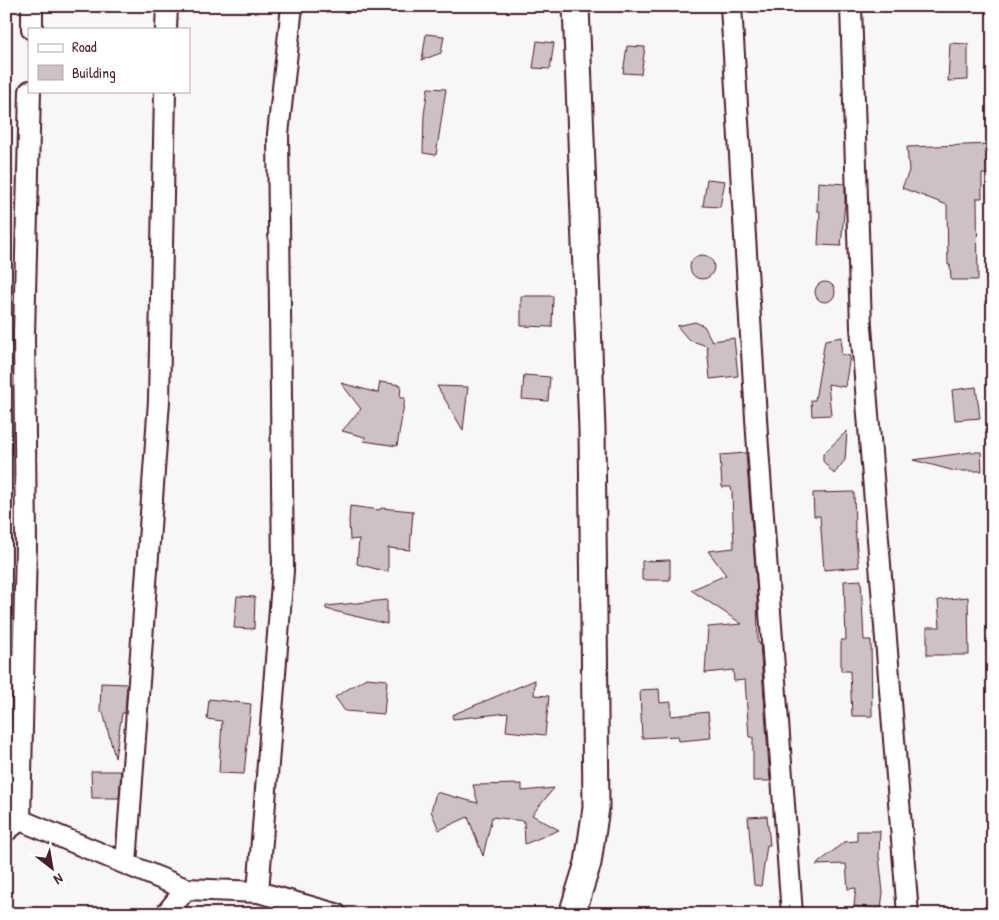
<svg xmlns="http://www.w3.org/2000/svg" width="999" height="920" viewBox="0 0 999 920" font-family="'Patrick Hand',sans-serif">
<rect width="100%" height="100%" fill="#f8f6f7"/>
<filter id="ink" filterUnits="userSpaceOnUse"><feTurbulence type="fractalNoise" baseFrequency=".02" numOctaves="2"/><feDisplacementMap in="SourceGraphic" scale="10" xChannelSelector="R" yChannelSelector="G"/><feConvolveMatrix kernelMatrix="1 2 1 2 8 2 1 2 1" color-interpolation-filters="sRGB"/></filter>
<g filter="url(#ink)">
<path fill="#cdc1c4" stroke="#4a1f2b" d="M426 34 444 36 441 53 422 60Z
M537 41 554 43 550 69 533 68Z
M950 43 968 44V80L948 81Z
M627 46 645 47 641 74 623 73Z
M428 88 446 89 436 155 423 153 424 115Z
M993 144V174H982V198H977L978 280H951L950 265H948L947 205 902 188 909 171 907 147Z
M707 179 725 181 720 207 703 206Z
M818 182 845 184V202L841 246 818 245 820 211H817Z
M690 267a12 12 0 1 1 24 0a12 12 0 1 1-24 0Z
M815 292a10 10 0 1 1 20 0a10 10 0 1 1-20 0Z
M521 296H553L552 327 521 326Z
M695 322 704 326 712 341 734 338 738 376 710 379 707 346 689 340 677 326Z
M842 337 841 354 850 356 845 387 828 384 831 415 812 416 811 400H815L825 340Z
M524 375 550 377 548 401 522 399Z
M380 382 401 385 400 398H405L397 446 364 441 365 437 342 431 361 409 341 383 378 393Z
M437 386 468 387 463 430Z
M976 387 980 418 955 420 952 390Z
M847 431 845 460 834 474 823 461V454Z
M971 452H981L982 471H955L913 460Z
M746 453 757 592 758 643H760L770 781H753V737H749L745 680 734 681 733 670 705 673 708 627 742 624 691 590 726 575 708 551 734 548 732 492 731 487H722L720 455Z
M854 492 855 530 859 567 824 570 820 516H814L813 493Z
M350 506 380 510 381 508 413 511 410 550 388 548V572L357 564 359 539 350 540 349 521Z
M670 560V580H642V561Z
M861 580 864 640H871L872 716H852L850 671H841V640H846L844 581Z
M237 596 255 597 254 629 234 628Z
M968 597 969 655H927V627H940L938 600Z
M387 600V624L326 609V606Z
M366 678 387 680 384 714 345 711 335 697Z
M535 680 534 695 549 696 545 735 506 731 508 713 453 719 452 715Z
M101 683 127 684 125 713H122L115 758 103 712H100Z
M659 689 660 703 671 702V716L708 712 711 738 679 741 678 736 642 738 640 690Z
M209 699 251 704 244 774 219 773 222 721 207 719Z
M91 771H121L119 798H92Z
M522 784V791L554 788 532 815 559 830 525 844 524 821 492 817 483 856 468 817 439 830 431 811 436 792 478 803 473 785Z
M767 816 770 845H767L761 886 754 885 748 817Z
M857 831H880L879 856 883 892 881 909 854 906 856 888 848 889 846 864 816 865 844 842 857 841Z"/>
<g fill="none" stroke-linecap="round" stroke-linejoin="round">
<defs>
<path id="minor" d="M731 6 757 434 792 914
M851 6 861 327 908 914
M32 29V6
M166 29 167 6
M20 820 26 544 24 334 30 91
M6 831 20 820 186 889 258 892 336 914
M126 864 159 401 165 91
M258 892 283 570 278 134 292 6
M166 914 186 889"/>
<path id="tertiary" d="M572 914 588 863 596 808 592 429 576 6"/>
</defs>
<use href="#minor" stroke="#4a1f2b" stroke-width="24"/>
<use href="#tertiary" stroke="#4a1f2b" stroke-width="29"/>
<use href="#minor" stroke="#fff" stroke-width="20"/>
<use href="#tertiary" stroke="#fff" stroke-width="25"/>
</g>
</g>
<rect width="999" height="920" fill="none" stroke="#fff" stroke-width="25"/>
<rect x="12" y="12" width="974" height="895" fill="none" stroke="#4a1f2b" stroke-width="2" filter="url(#ink)"/>
<rect x="28" y="28" width="162" height="65" fill="#ffffff" stroke="#b7a5aa"/>
<rect x="38" y="44" width="25" height="8" fill="#ffffff" stroke="#b7a5aa"/>
<text x="72" y="52" font-size="15" fill="#4a1f2b">Road</text>
<rect x="38" y="65" width="25" height="15" fill="#cdc1c4" stroke="#b7a5aa"/>
<text x="72" y="78" font-size="15" fill="#4a1f2b">Building</text>
<g transform="translate(52 868) rotate(149)" stroke="#ffffff" stroke-width="4" paint-order="stroke">
<path d="M0-4L9 19L0 12L-9 19Z" fill="#4a1f2b"/>
<text y="-8" font-size="14" font-weight="bold" text-anchor="middle" fill="#4a1f2b">N</text>
</g>
</svg>
